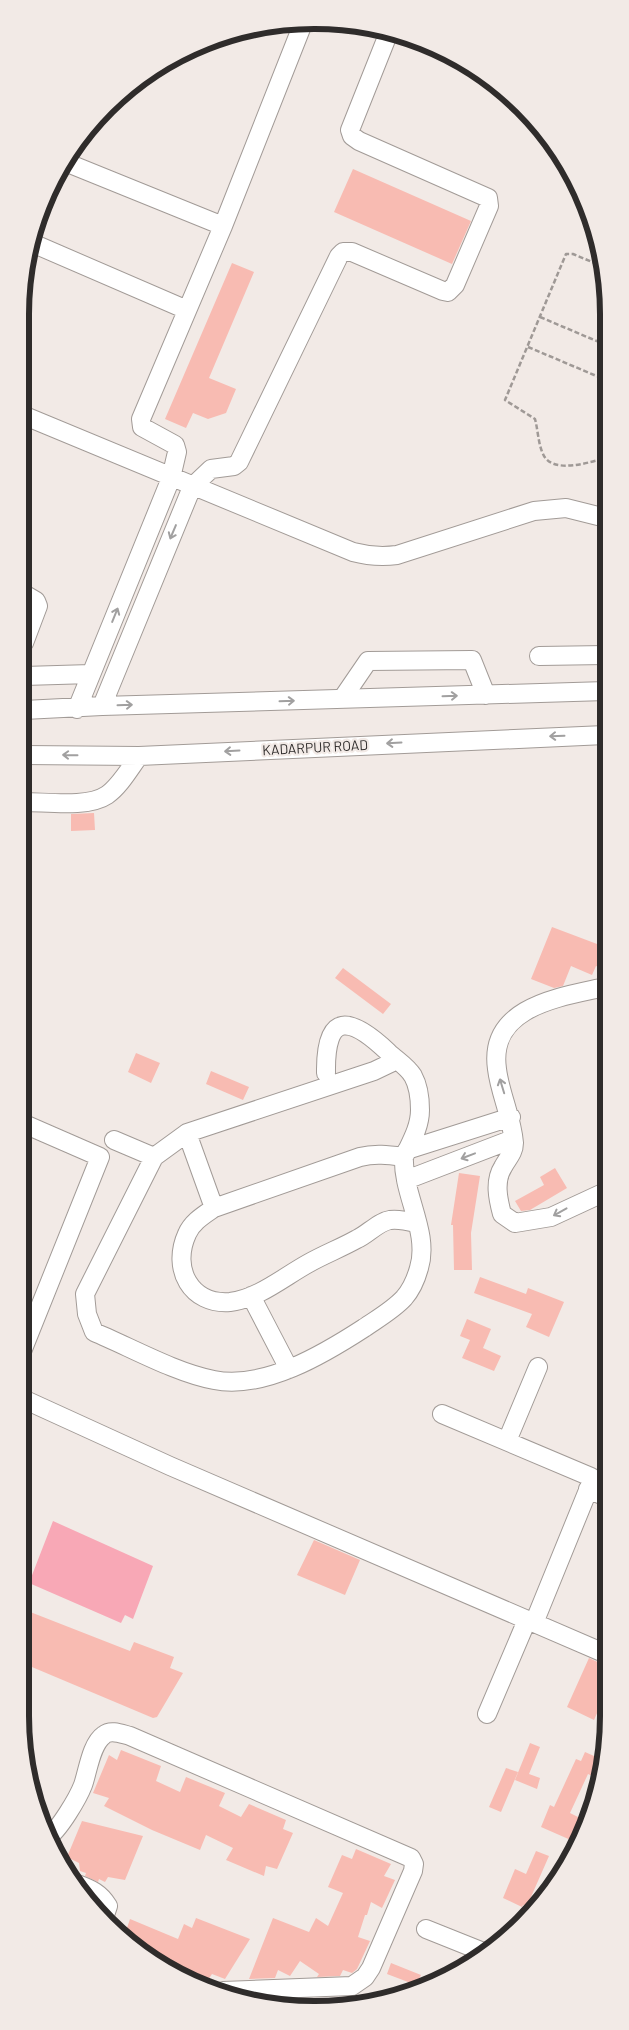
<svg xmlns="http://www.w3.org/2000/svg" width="629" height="2030" viewBox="0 0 629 2030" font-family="Barlow,sans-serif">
<rect width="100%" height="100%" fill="#f2eae6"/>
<path fill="#f3d99d" d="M363 1999 362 2002 276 2008 269 2005Z"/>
<path fill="#f8a8b6" d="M53 1521 153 1566 133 1619 125 1615 121 1623 29 1583Z"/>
<path fill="#f8bbb2" d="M353 169 471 221 452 264 334 212Z
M232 263 254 272 209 378 236 389 226 413 208 419 193 413 186 428 165 419Z
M94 813 95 830 71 831V814Z
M552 927 605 947V969L596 966 592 975 571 966 563 986 554 988 531 979Z
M343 968 391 1004 383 1014 335 978Z
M136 1053 160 1063 151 1083 128 1072Z
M211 1071 249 1087 243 1100 206 1084Z
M555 1168 567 1188 530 1210 521 1211 515 1201 544 1185 540 1177Z
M459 1173 480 1176 471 1233 472 1270H454L453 1225H451Z
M480 1277 526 1294 528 1288 564 1302 549 1337 526 1327 532 1314 474 1293Z
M467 1319 491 1329 483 1348 501 1356 494 1371 462 1358 470 1340 460 1336Z
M314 1540 360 1560 345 1595 297 1575Z
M20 1608 130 1651 134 1642 174 1657 170 1668 183 1673 157 1717 153 1718 20 1662Z
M589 1658 604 1665 603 1714 598 1711 594 1720 567 1707Z
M530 1743 540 1747 529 1774 540 1778 537 1789 515 1780Z
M121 1750 161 1766 156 1781 180 1792 186 1777 225 1793 219 1806 241 1817 249 1804 286 1820 283 1829 293 1833 277 1869 266 1866 264 1876 226 1860 233 1848 206 1835 200 1850 152 1830 104 1806 109 1798 93 1793 109 1755 117 1760Z
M585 1752 603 1760V1773L601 1780 588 1774 570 1813 582 1819 573 1841 541 1827 550 1805 554 1807 576 1759 581 1761Z
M506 1768 518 1772 501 1812 489 1807Z
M82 1821 143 1836 125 1880 108 1877 105 1882 99 1879 98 1882 85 1876 86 1873 80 1871 79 1863 67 1857Z
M356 1849 391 1864 384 1876 395 1880 382 1908 371 1902 367 1915H365L358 1937 370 1941 357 1969 352 1973 343 1970 340 1976 317 1977 319 1974 300 1961 290 1976 278 1970 275 1978 249 1979 273 1918 309 1932 316 1918 328 1926 343 1893 328 1887 342 1855 352 1859Z
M536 1851 549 1856 527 1906 523 1905 522 1907 503 1898 515 1869 526 1874Z
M196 1918 250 1939 225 1979 212 1974 206 1983 200 1981 199 1984 185 1980 187 1975 176 1973 125 1934 130 1919 178 1939 184 1924 192 1928Z
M391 1963 421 1975 416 1985 387 1974Z"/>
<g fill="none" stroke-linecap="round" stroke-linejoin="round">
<defs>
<path id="minor" d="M65 162 223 226
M32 243 187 310
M25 416 353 552C368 556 381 557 397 555L534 511 566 508 606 518
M24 643 38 606 36 601 24 594
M539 656 606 655
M24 676 91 674
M342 699 368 661 472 660 486 695
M102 706 192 487 211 469 234 466 239 462 339 256 343 252H352L443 291 448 292 455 285 489 206 488 198 359 141 352 136 350 130 389 32
M77 709 171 478 177 452 175 445 142 427 141 419 223 226 302 26
M24 710 102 706 606 691
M24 755 139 756 605 735
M24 802C47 802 88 808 107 795 120 786 130 768 139 756
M326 1073C325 1011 350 1016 388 1052 396 1060 407 1066 413 1076 418 1085 420 1099 420 1110 420 1127 411 1142 404 1157
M187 1133 214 1208
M114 1140 154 1157 187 1133 374 1071 397 1060
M407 1150 511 1117
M154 1157 85 1294 87 1314 94 1332C130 1347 176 1373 214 1380 264 1390 324 1354 364 1328 377 1319 393 1310 404 1298 411 1290 416 1279 419 1268 430 1232 402 1194 404 1157 389 1155 375 1153 360 1157L214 1208C204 1215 192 1222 187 1234 171 1269 191 1305 230 1302 258 1299 285 1276 309 1263 325 1254 341 1248 357 1239 368 1234 378 1222 390 1220 398 1219 408 1221 416 1223
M406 1180 513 1139
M605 1192 551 1217 515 1223 502 1214C498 1199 494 1181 503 1167 507 1159 514 1153 514 1143 512 1117 500 1094 497 1069 488 1006 561 997 605 987
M251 1296 289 1369
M21 1354 100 1157 22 1123
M21 1398 170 1466 604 1653
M442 1414 591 1477V1483L534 1623
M507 1441 538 1367
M588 1489 604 1496
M487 1714 527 1620
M48 1837C59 1830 78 1798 83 1785 88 1771 91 1744 104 1735 111 1729 122 1734 130 1736L411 1858 414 1864 413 1871 371 1968 365 1977 352 1986 223 1991
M77 1884C91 1889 100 1893 108 1906L104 1918
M426 1929 486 1953"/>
</defs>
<use href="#minor" stroke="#a29b97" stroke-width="20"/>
<path stroke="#9f9996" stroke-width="2.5" stroke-dasharray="5 2.5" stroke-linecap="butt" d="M604 267 573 254H566L505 400 535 419C538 430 538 443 543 454 552 475 590 462 606 458
M540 317 606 345
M528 347 606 380"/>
<use href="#minor" stroke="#fff" stroke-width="18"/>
</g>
<defs><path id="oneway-shaft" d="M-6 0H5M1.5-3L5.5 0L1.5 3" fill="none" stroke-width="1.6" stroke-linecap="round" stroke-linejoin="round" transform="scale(1.25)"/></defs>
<g stroke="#a1a0a0">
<use href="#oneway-shaft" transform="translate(173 532) rotate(113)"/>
<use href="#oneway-shaft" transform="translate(115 615) rotate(-68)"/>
<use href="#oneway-shaft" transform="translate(450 696) rotate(-2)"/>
<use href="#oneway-shaft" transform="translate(287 701) rotate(-2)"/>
<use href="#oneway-shaft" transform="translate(125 705) rotate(-2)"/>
<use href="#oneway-shaft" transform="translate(557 736) rotate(178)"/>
<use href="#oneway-shaft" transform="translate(394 743) rotate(177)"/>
<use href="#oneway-shaft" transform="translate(232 751) rotate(177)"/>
<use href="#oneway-shaft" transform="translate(70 755) rotate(-179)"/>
<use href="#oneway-shaft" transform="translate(502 1086) rotate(-107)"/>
<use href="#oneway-shaft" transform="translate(468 1156) rotate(159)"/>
<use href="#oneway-shaft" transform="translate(560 1212) rotate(151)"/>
</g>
<g text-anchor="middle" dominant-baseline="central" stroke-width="4.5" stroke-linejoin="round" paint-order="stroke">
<g font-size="14" fill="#2f2c2b" stroke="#f2eae6">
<text transform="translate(315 747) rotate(-3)">KADARPUR ROAD</text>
</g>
</g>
<path d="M0 0H629V2030H0ZM314 29H315A285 285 0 0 1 600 314V1716A285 285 0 0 1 315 2001H314A285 285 0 0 1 29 1716V314A285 285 0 0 1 314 29Z" fill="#f2eae6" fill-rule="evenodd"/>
<path fill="none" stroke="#2f2c2b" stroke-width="6" d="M314 29H315A285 285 0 0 1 600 314V1716A285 285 0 0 1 315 2001H314A285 285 0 0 1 29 1716V314A285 285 0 0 1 314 29Z"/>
</svg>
